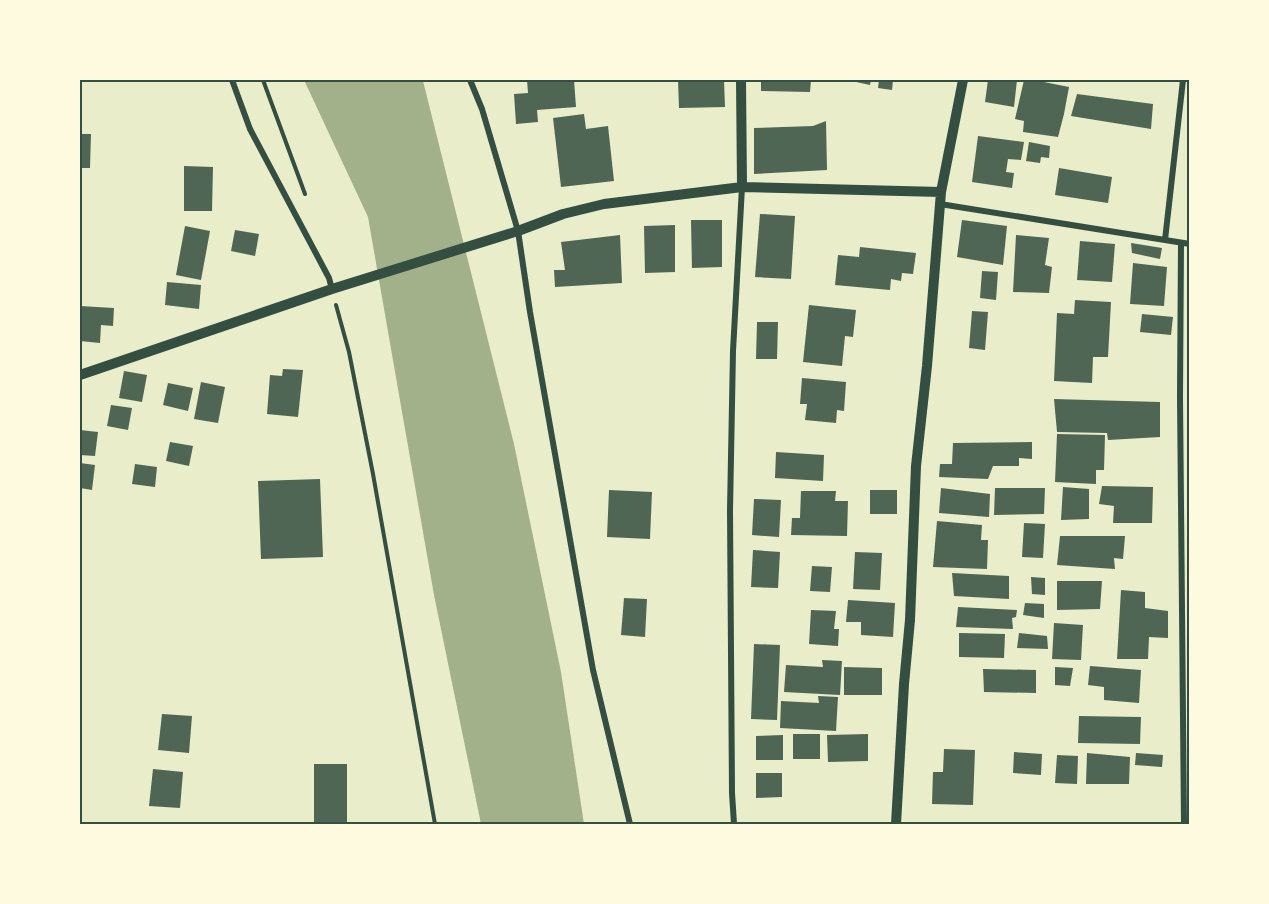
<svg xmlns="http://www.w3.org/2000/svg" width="1269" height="904" viewBox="0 0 1269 904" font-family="Quicksand,sans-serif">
<rect width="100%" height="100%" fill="#e9edc9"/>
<path fill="#a3b18a" d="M304 80H422L423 81 514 444 561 672 584 824H481L434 595 368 217Z"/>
<path fill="#4f6655" d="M527 80H574L576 107 537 110 538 122 516 124 514 94 528 93Z
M678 80H724L725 107 679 108Z
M761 80H811L810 92 761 91Z
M847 80H871L870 85Z
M879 80H893L892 90 878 88Z
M988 80H1017L1014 107 985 102Z
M1024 80H1034L1069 87 1064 114 1058 137 1023 132 1024 121 1015 119Z
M1077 94 1153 104 1151 129 1071 116Z
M584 114 586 129 608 126 614 181 561 187 553 118Z
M826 121 827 170 754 174V128L813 126Z
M80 134H91L90 168H80Z
M978 136 1024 142 1021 160 1008 159 1006 172 1014 173 1012 188 972 182Z
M1029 142 1050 146 1049 158 1041 157 1040 163 1026 161Z
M184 166 213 167 212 211H184Z
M1059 168 1112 177 1108 203 1055 195Z
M760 214 795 216 791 279 755 277Z
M691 220H722V267L692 268Z
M962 220 1007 226 1003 265 957 257Z
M675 225V272L645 273 644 226Z
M185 226 210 231 201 280 176 275Z
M235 230 259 234 255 256 231 251Z
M620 235 622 283 555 287 554 270H565L561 242Z
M1016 235 1049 238 1045 265 1052 267 1049 293 1013 292Z
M1080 241 1115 244 1112 282 1077 280Z
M1131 243 1162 248 1160 259 1132 253Z
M860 247 916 253 913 274 902 273 901 281 891 279 890 290 835 285 838 255 859 257Z
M1133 263 1167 267 1164 306 1130 304Z
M982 271 998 272 996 300 980 298Z
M167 282 201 285 199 309 165 305Z
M1075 300 1111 302 1108 357H1093L1092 383 1054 381 1057 313 1074 314Z
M809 305 856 310 853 337 845 336 842 366 803 362Z
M80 306 114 308 113 326 101 325 100 343 80 341Z
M972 311 988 312 985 350 969 348Z
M1142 314 1173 317 1171 335 1140 332Z
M757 322H778L777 359H756Z
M283 369 303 370 298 417 267 414 270 375 282 376Z
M124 371 147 375 142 402 119 398Z
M802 378 846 382 844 411 837 410 836 423 805 420 807 404H800Z
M201 382 225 387 218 423 194 419Z
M168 383 193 388 188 411 163 405Z
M1054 399 1160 402V437L1108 440 1107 433 1057 432Z
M111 405 132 408 128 430 107 426Z
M80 430 98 432 95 456 80 455Z
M1057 434 1105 435 1104 470H1096V484L1055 482Z
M170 442 193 446 189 466 166 461Z
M1032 442V459L1019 458V466H993L988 479 939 477 940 464H952L953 443Z
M776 452 824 455 823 481 775 478Z
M80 463 95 465 92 490 80 488Z
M135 464 157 467 155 487 132 484Z
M320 479 323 557 261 559 258 481Z
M1102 486 1153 487 1152 523H1113L1114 506 1099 504Z
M1063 487 1089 489V519L1061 520Z
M941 488 990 494 989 517 939 513Z
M995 488H1045L1044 514 994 515Z
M609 490 652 492 650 539 607 537Z
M870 490H897V514H870Z
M801 491H836L835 501H848L847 536 791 535 792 518H800Z
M754 499 781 500 779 537 752 535Z
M937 521 982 525 981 540H988L987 569 933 567Z
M1024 523 1045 524 1043 558 1022 557Z
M1060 536H1125L1123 559 1114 558 1115 569 1057 565Z
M753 550 780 552 778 588 751 587Z
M855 552 882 553 880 590 853 589Z
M812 566 832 567 830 592 810 591Z
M952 573 1009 576V599L954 596Z
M1031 577 1045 578V595L1032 594Z
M1057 581H1102L1100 609 1057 610Z
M1121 590 1145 592V608L1168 611V638L1149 637 1148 659H1117Z
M624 598 647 599 645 637 621 635Z
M848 600 895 603 893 637 861 635V622H846Z
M1025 603 1044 604V618L1023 615Z
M958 607 1017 610 1016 617 1012 618 1013 629 956 627Z
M811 610 836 611 834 629H839L838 646 809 644Z
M1054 623 1083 625 1081 660 1052 659Z
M959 633 1005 634 1004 658 959 657Z
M1019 633 1047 636 1048 649 1017 648Z
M754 644 780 645 777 720 751 719Z
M822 660 842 661 840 695 784 692 786 665 823 667Z
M1090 666 1141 670 1139 703 1104 700V687L1088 685Z
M844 667 882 668V695H844Z
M1055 667 1073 668 1070 686 1055 685Z
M983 669 1036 670V693L984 692Z
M818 696 838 697 836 731 780 728 781 701 819 703Z
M162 714 192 716 189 753 158 750Z
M1079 716 1141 717 1140 744 1078 743Z
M793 734H820V759H793Z
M868 734V761L828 762 827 735Z
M783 735V760H756V736Z
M944 749 975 750 973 805 932 804 933 772H943Z
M1014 752 1042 754 1041 775 1013 773Z
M1087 753 1130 757 1129 784H1086Z
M1136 753 1163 755 1162 767 1135 765Z
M1057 755 1078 756 1077 784 1055 783Z
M314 764H347V824H314Z
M153 769 183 772 180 808 149 806Z
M756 773H782V797L756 798Z"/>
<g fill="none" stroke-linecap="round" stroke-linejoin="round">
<path stroke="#344e41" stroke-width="4" d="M263 80 305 194
M336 305 349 352 373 474 435 824"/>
<path stroke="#344e41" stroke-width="6" d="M232 80 250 129 329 278 332 289
M470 80 482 109 518 231 530 312 593 670 630 824
M940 204 1190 244
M1165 240 1183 80
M1181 243 1180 397 1184 824
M734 824 732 793 730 510 733 351 742 187"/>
<path stroke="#344e41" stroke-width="10" d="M741 80 742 187
M80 375 332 289 518 231 563 214 604 204 742 187 941 192
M896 824 904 684 910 620 916 466 927 366 941 192 963 80"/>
</g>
<rect width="1269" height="904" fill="none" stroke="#fefae0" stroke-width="162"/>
<rect x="81" y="81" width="1107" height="742" fill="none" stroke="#344e41" stroke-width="2"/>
</svg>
